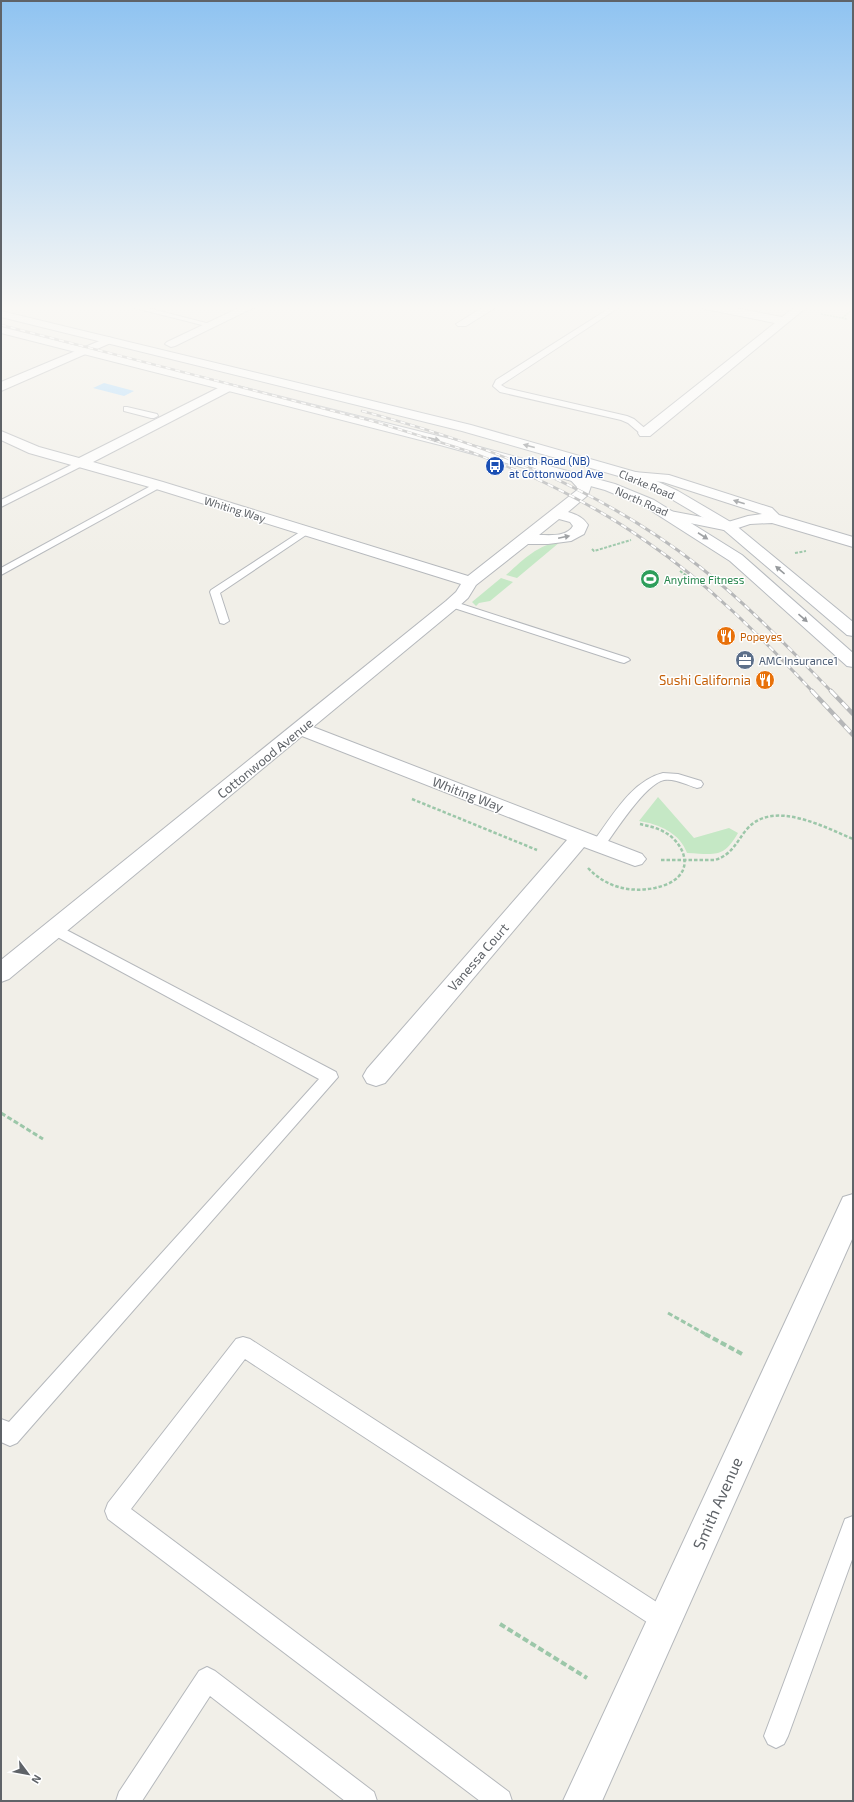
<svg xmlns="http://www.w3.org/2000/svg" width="854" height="1802" viewBox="0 0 854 1802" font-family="'Exo 2',sans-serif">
<rect width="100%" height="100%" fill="#f1efe8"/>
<path fill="#c5e8c5" d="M560 542 517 578 506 575C522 561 538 544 560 542Z
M501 578 513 582 490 601 479 603 476 606 472 602Z
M658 797 694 838 729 828 738 833C723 859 715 854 687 853 680 833 659 824 639 821Z"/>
<path fill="#aadaff" d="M104 383 134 391 124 396 93 388Z"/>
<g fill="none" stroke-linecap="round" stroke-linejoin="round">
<defs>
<path id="service" d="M127 306H140L214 325 210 327Z
M613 306H621L501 385 506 388 627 416 634 419 648 431V435H642L628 423 621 420 500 392 493 386 496 380Z
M124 407H127L157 414 158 416 154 418H151L124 411Z
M79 461 83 464 82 466 1 507V500Z
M158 482 163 485 161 487 1 575V568Z
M306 528 309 529 311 531 309 533 220 593 229 621 224 624 220 623 210 592 211 590Z
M452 601 628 658 630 660 624 663 620 662 448 606 447 604Z
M663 773 678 774 701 781 703 784 701 787 697 788C687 785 675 778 664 780 645 784 615 832 603 848L598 849 593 848 591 845 593 842C612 817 631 781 663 773Z
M55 924 336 1072 338 1077 17 1443 10 1446 1 1442V1419L9 1422 319 1079 50 933 48 929 50 925Z
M243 1337 250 1339 672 1612 675 1620 672 1628 664 1631 656 1628 245 1359 131 1509 509 1792 512 1801H480L108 1519 105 1511 108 1503 236 1339Z
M853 1516V1557L788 1736 784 1744 776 1748 768 1744 764 1736 842 1527 845 1519Z
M207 1667 215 1671 374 1792 377 1801H345L210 1696 142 1801H116L119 1792 199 1671Z"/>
<path id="minor" d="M243 306H257L175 346 171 347 165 344 167 342Z
M485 306H498L466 326H458L456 324Z
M700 306H724L782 317 796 306H808L650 436H640L638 433 640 430 775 323 705 309Z
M226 384 230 385 232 388 230 391 93 462 163 482 468 576 576 491 577 487 567 476 569 473H579L591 486 588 495 568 512C577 515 583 517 588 525L584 534 571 541 548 544H528L476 585 468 598 458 607 313 727 642 854 646 859 642 864 635 866 584 847 385 1083 376 1086 367 1083 363 1076 367 1069 567 840 302 736 9 979 1 982V960L446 601 456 592 461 584 153 488 29 453 1 440V431L39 447 79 458ZM559 519 570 522 573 526C567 537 550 535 539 535Z"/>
<path id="tertiary" d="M109 337 115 340 113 342 1 391V382Z
M634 472 669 475 772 508 779 515 853 537V547L772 523 750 524 729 531 665 518 663 515 665 512 670 511 728 522 748 516 762 514 663 482 629 479 627 476 629 473Z
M853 1194V1237L602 1801H563L843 1197Z"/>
<path id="secondary" d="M1 311 471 425 639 473 678 491 734 524 853 622V636L847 635 724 530 668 497 629 479 462 431 1 317Z
M1 327 450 439 615 484 654 500 742 555 853 653V667L847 666 730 561 644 506 605 490 440 445 1 333Z"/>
</defs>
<use href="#service" stroke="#b5b8bc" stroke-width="2"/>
<use href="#minor" stroke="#b5b8bc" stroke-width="2"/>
<use href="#tertiary" stroke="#b5b8bc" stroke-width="2"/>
<use href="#secondary" stroke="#b6babf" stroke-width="2"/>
<path stroke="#9cc7a9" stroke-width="1.5" stroke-dasharray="2 1" stroke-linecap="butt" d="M821 314 847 319
M842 318 853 309"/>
<path stroke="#9cc7a9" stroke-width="2" stroke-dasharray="3 1.5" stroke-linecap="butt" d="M592 549 594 551 631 540
M795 553 806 551
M680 571 694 581"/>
<path stroke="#9cc7a9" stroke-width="2.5" stroke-dasharray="3.5 2" stroke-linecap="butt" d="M412 799 537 850
M661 860H715C733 854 736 842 747 829 773 799 824 827 853 839
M588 868C606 887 629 893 655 888 663 886 673 883 679 876 692 862 680 841 666 833 658 828 649 826 640 824"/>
<path stroke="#9cc7a9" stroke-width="3" stroke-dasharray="5 2.5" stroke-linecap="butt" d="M1 1113 43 1139
M668 1313 707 1335"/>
<path stroke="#9cc7a9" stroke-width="4" stroke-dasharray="6 3" stroke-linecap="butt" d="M705 1334 744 1355
M500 1624 587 1678"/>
<use href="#service" fill="#fff" fill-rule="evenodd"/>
<use href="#minor" fill="#fff" fill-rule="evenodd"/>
<use href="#tertiary" fill="#fff" fill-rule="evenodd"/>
<use href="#secondary" fill="#fff" fill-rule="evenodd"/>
<defs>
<path id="rail-far2" d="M1 325 376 422 471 452 528 475
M362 411C425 428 487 448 547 475"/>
<path id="rail-far1" d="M526 474C568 493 609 515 647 542 709 584 762 638 813 692
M545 474C600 499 653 530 700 567 748 605 790 649 832 692"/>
<path id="rail" d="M812 691 853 735
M831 691 853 714"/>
</defs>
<use href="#rail-far2" stroke="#b6b7b8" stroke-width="2.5"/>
<use href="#rail-far1" stroke="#b6b7b8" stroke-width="3"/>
<use href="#rail" stroke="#b6b7b8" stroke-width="4.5"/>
<use href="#rail-far2" stroke="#fff" stroke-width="1.5" stroke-dasharray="5" stroke-linecap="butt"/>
<use href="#rail-far1" stroke="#fff" stroke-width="2" stroke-dasharray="6" stroke-linecap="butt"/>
<use href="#rail" stroke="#fff" stroke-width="3" stroke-dasharray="8" stroke-linecap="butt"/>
</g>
<defs><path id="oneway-solid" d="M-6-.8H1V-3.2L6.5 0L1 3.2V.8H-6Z"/></defs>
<g fill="#979a9d">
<use href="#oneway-solid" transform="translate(434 439) rotate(14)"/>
<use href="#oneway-solid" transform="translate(529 446) rotate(-165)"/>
<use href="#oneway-solid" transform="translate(739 502) rotate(-162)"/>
<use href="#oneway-solid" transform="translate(703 536) rotate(33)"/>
<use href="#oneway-solid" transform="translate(564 537) rotate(-12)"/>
<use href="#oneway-solid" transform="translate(780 570) rotate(-140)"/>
<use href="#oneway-solid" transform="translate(803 618) rotate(41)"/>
</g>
<linearGradient id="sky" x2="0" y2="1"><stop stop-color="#8fc3f1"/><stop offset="0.55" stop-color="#f9f8f5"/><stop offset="1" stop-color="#f9f8f5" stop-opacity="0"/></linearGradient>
<rect width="854" height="559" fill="url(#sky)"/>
<defs>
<symbol id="bus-disc" viewBox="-11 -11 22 22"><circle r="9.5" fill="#1a4fb4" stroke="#fff"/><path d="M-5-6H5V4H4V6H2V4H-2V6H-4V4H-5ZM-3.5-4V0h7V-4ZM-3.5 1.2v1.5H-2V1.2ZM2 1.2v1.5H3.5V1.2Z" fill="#fff"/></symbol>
<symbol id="stadium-disc" viewBox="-11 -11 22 22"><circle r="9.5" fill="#2e9e5b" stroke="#fff"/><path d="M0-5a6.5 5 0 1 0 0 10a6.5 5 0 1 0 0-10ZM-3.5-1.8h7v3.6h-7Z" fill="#fff"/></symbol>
<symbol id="restaurant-disc" viewBox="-11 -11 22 22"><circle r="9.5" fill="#e8710a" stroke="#fff"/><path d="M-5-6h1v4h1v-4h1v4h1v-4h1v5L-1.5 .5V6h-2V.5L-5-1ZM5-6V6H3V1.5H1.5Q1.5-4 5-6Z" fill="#fff"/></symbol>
<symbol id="office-disc" viewBox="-11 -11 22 22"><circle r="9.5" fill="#5c6f8a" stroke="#fff"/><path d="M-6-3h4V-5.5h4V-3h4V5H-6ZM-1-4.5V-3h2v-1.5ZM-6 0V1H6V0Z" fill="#fff"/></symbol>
</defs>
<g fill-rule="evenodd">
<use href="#bus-disc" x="484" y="455" width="22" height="22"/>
<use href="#stadium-disc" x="639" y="568" width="22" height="22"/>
<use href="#restaurant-disc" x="715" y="625" width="22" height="22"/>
<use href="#office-disc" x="734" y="649" width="22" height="22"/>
<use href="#restaurant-disc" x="754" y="669" width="22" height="22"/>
</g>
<g text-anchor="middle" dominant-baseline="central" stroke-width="3" stroke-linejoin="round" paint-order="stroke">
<g font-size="11" fill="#164399" stroke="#fff" text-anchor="start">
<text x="509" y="460">North Road (NB)<tspan x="509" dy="13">at Cottonwood Ave</tspan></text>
</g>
<g font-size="11" fill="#5f6368" stroke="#fff">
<text transform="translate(647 484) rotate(23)">Clarke Road</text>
<text transform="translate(642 501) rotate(24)">North Road</text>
<text transform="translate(235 509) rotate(17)">Whiting Way</text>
</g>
<g font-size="11" fill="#27864d" stroke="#fff" text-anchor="start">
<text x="664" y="579">Anytime Fitness</text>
</g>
<g font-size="11" fill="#c56008" stroke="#fff" text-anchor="start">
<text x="740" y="636">Popeyes</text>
</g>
<g font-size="11" fill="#4e5e75" stroke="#fff" text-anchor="start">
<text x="759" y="660">AMC Insurance1</text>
</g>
<g font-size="13" fill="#c56008" stroke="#fff" text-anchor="end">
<text x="751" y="680">Sushi California</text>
</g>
<g font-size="13" fill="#5f6368" stroke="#fff">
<text transform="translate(265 758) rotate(-39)">Cottonwood Avenue</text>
<text transform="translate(468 794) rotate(21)">Whiting Way</text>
<text transform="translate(478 957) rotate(-49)">Vanessa Court</text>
</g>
<g font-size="16" fill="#5f6368" stroke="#fff">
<text transform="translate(717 1503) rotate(-66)">Smith Avenue</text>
</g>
</g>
<rect width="854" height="1802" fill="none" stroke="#5f6368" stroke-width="4"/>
<g transform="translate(28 1774) rotate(122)" stroke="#ffffff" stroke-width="3" paint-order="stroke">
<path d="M0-3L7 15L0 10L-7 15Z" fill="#5f6368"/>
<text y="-6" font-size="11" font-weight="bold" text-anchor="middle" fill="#5f6368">N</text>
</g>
</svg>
